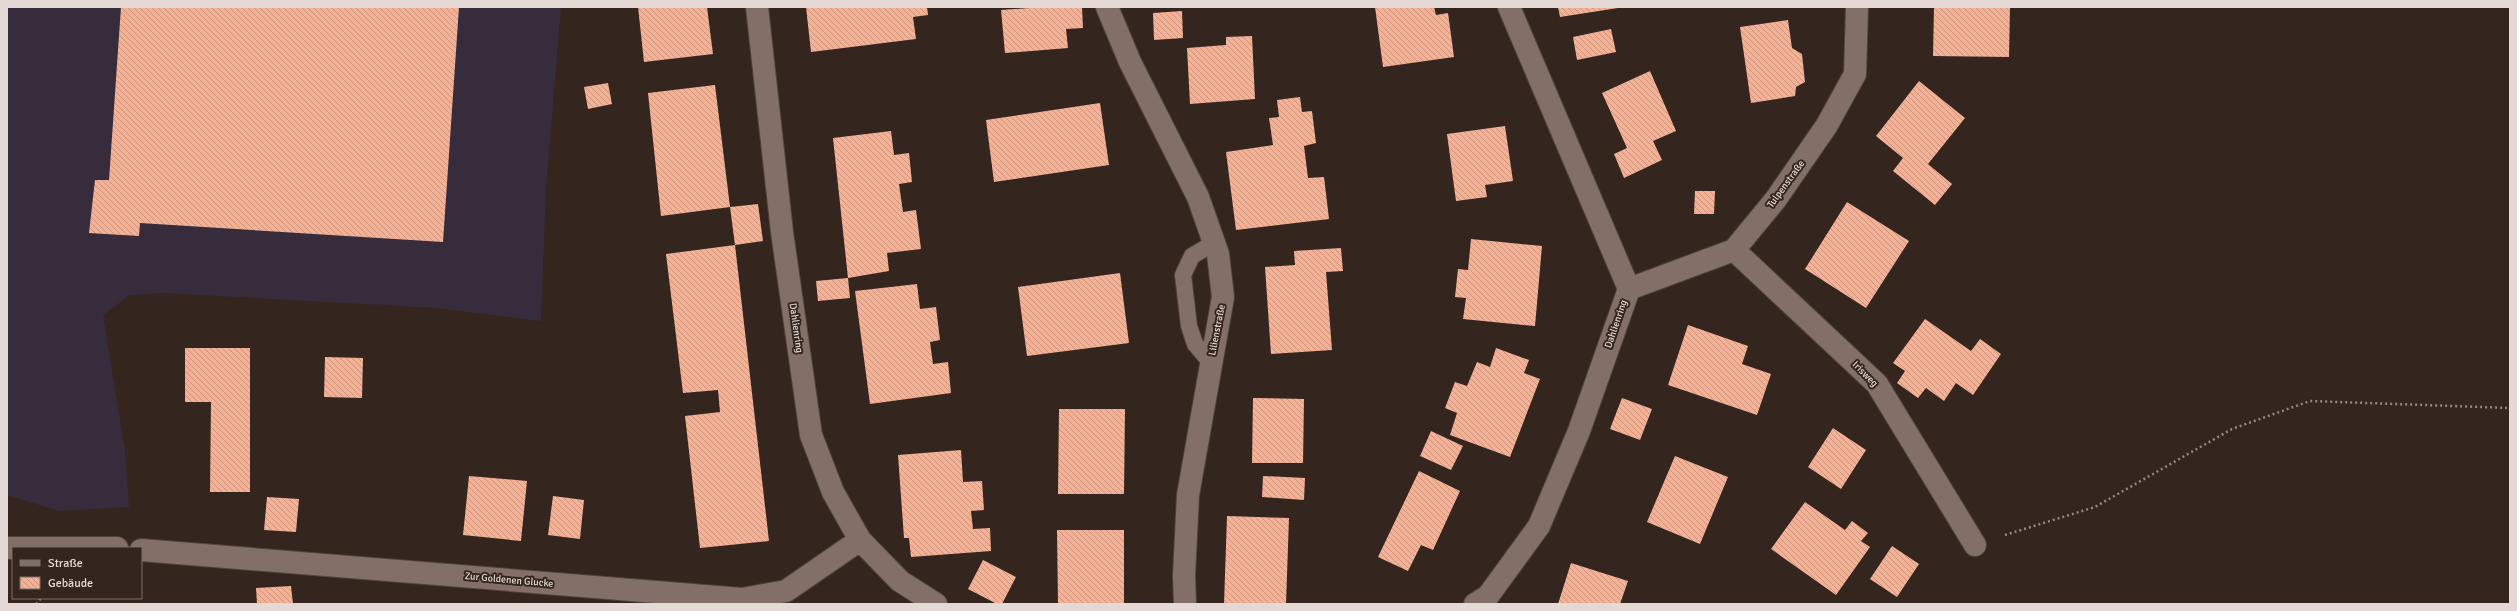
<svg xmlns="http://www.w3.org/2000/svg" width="2517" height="611" viewBox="0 0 2517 611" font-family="Signika,sans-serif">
<defs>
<pattern id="building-back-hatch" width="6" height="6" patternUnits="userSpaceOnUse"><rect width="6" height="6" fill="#f6b195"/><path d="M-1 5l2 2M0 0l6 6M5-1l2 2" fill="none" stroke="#ca9580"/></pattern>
</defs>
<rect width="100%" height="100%" fill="#35251f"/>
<path fill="#362c3c" d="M7 7H561L546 189 541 321 436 308 164 293 130 295 103 315 125 451 129 507 59 511 7 495Z"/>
<path fill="url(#building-back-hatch)" d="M121 7H459L443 242 140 223 139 236 89 233 95 180H109Z
M638 7H707L713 54 644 62Z
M806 7H927L928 15 913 17 916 39 811 52Z
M1042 7H1082L1083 28 1066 29 1068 48 1005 53 1001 10Z
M1375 7H1434L1436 15 1448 13 1454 57 1383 67Z
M1558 7H1618V8L1560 17Z
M1934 7H2010L2009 57 1933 56Z
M1182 11 1183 38 1154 40 1153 13Z
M1788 20 1792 48 1802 54 1805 82 1796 87 1795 96 1751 103 1740 27Z
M1611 29 1616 52 1577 60 1573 37Z
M1252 36 1255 99 1190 104 1187 48 1226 45V37Z
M1650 71 1676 131 1653 141 1662 160 1624 178 1614 154 1627 148 1602 93Z
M1919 81 1965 118 1928 164 1952 184 1935 205 1893 171 1903 158 1876 136Z
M608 83 612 104 588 109 584 87Z
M715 85 730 207 758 204 763 241 735 245 730 207 661 216 648 93Z
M1300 97 1302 112 1312 111 1316 143 1304 146 1308 178 1324 177 1329 219 1236 230 1226 152 1273 145 1269 118 1279 117 1277 100Z
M1100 103 1109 165 994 182 986 120Z
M1505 126 1513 181 1485 185 1487 197 1456 201 1447 134Z
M891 131 894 155 909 153 912 182 899 184 903 212 916 210 921 249 887 253 889 271 848 278 850 298 818 301 816 281 848 278 833 138Z
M1695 191H1715L1714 214H1694Z
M1847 202 1909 241 1866 308 1805 269Z
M1471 239 1542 246 1535 326 1463 319 1466 298 1455 297 1458 269 1468 270Z
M735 245 769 541 700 548 685 416 720 412 718 390 683 393 666 254Z
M1341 248 1343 271 1326 272 1332 350 1271 354 1265 267 1295 265 1294 251Z
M1120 273 1129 343 1027 356 1018 287Z
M917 284 920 309 936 307 940 340 930 342 933 364 948 362 951 393 870 404 855 291Z
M1925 319 1971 351 1980 339 2001 354 1973 395 1956 383 1944 401 1926 388 1918 398 1897 383 1905 371 1893 363Z
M1688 325 1748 346 1742 364 1771 374 1757 415 1668 385Z
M185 348H250V492H210L211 402H185Z
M1496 348 1529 360 1524 373 1540 379 1510 457 1450 435 1457 413 1445 408 1455 382 1467 386 1477 362 1490 367Z
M325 357 363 358 362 398 324 397Z
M1253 398 1304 399 1303 463H1252Z
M1622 398 1652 409 1640 440 1610 429Z
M1059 409H1125L1124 494H1058Z
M1833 428 1866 450 1841 489 1808 467Z
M1431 431 1463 446 1451 470 1420 456Z
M961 450 963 482 982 481 984 510 971 511 973 529 990 528 991 551 911 557 909 538H904L898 455Z
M1675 456 1728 477 1700 544 1647 522Z
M1419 471 1460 491 1433 550 1421 545 1408 571 1378 557Z
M469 476 527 481 521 541 463 535Z
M1263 476 1305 478 1304 500 1262 497Z
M553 496 584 500 580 539 548 535Z
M267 497 299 499 296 532 264 530Z
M1805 502 1845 530 1852 521 1868 533 1861 541 1870 547 1836 595 1771 549Z
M1227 516 1289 518 1286 604H1224Z
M1057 530H1124V604H1058Z
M1892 546 1919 564 1897 597 1870 579Z
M983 560 1016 577 1002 604H997L968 589Z
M1571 563 1628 581 1620 604H1558Z
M291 586 293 604H257L256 588Z"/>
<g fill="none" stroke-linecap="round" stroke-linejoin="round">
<defs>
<path id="lane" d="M1211 363 1195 344 1189 326 1183 275 1192 256 1214 243"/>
<path id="street" d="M757 7 782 232 811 435 833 492 860 540 900 581 936 604
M1107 7 1130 62 1198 197 1218 254 1223 297 1188 495 1184 576 1185 604
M1734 250 1877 384 1975 545
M1629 289 1734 250 1776 199 1827 125 1855 74 1857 7
M7 548H117
M141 550 742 599 786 591 860 540
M1475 604 1488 596 1539 526 1579 431 1629 289 1509 7"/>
</defs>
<use href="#lane" stroke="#50433d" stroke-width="18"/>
<use href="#street" stroke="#50433d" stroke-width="24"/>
<path stroke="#958783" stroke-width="2.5" stroke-dasharray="2 3" stroke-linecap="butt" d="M2005 535 2095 507 2232 429 2310 401 2510 408
M36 604 41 598"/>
<use href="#lane" stroke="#826f68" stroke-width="16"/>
<use href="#street" stroke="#826f68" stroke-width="22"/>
</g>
<g text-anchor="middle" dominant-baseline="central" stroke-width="4" stroke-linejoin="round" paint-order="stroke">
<g font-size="10" fill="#e4d9d5" stroke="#35251f">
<text transform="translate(1786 184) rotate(-54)">Tulpenstraße</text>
<text transform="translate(1616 324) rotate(-71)">Dahlienring</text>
<text transform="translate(796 328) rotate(82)">Dahlienring</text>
<text transform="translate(1217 330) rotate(-79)">Lilienstraße</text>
<text transform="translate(1865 374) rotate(45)">Irisweg</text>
<text transform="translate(509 580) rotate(5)">Zur Goldenen Glucke</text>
</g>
</g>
<rect width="2517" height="611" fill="none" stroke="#e4d9d5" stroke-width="16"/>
<rect x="12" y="547" width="130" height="52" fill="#35251f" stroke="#7b6d68"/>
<rect x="20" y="560" width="20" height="6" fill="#826f68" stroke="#7b6d68"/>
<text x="48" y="567" font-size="12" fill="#e4d9d5">Straße</text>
<rect x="20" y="577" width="20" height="12" fill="url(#building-back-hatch)" stroke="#7b6d68"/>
<text x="48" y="587" font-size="12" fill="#e4d9d5">Gebäude</text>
</svg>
